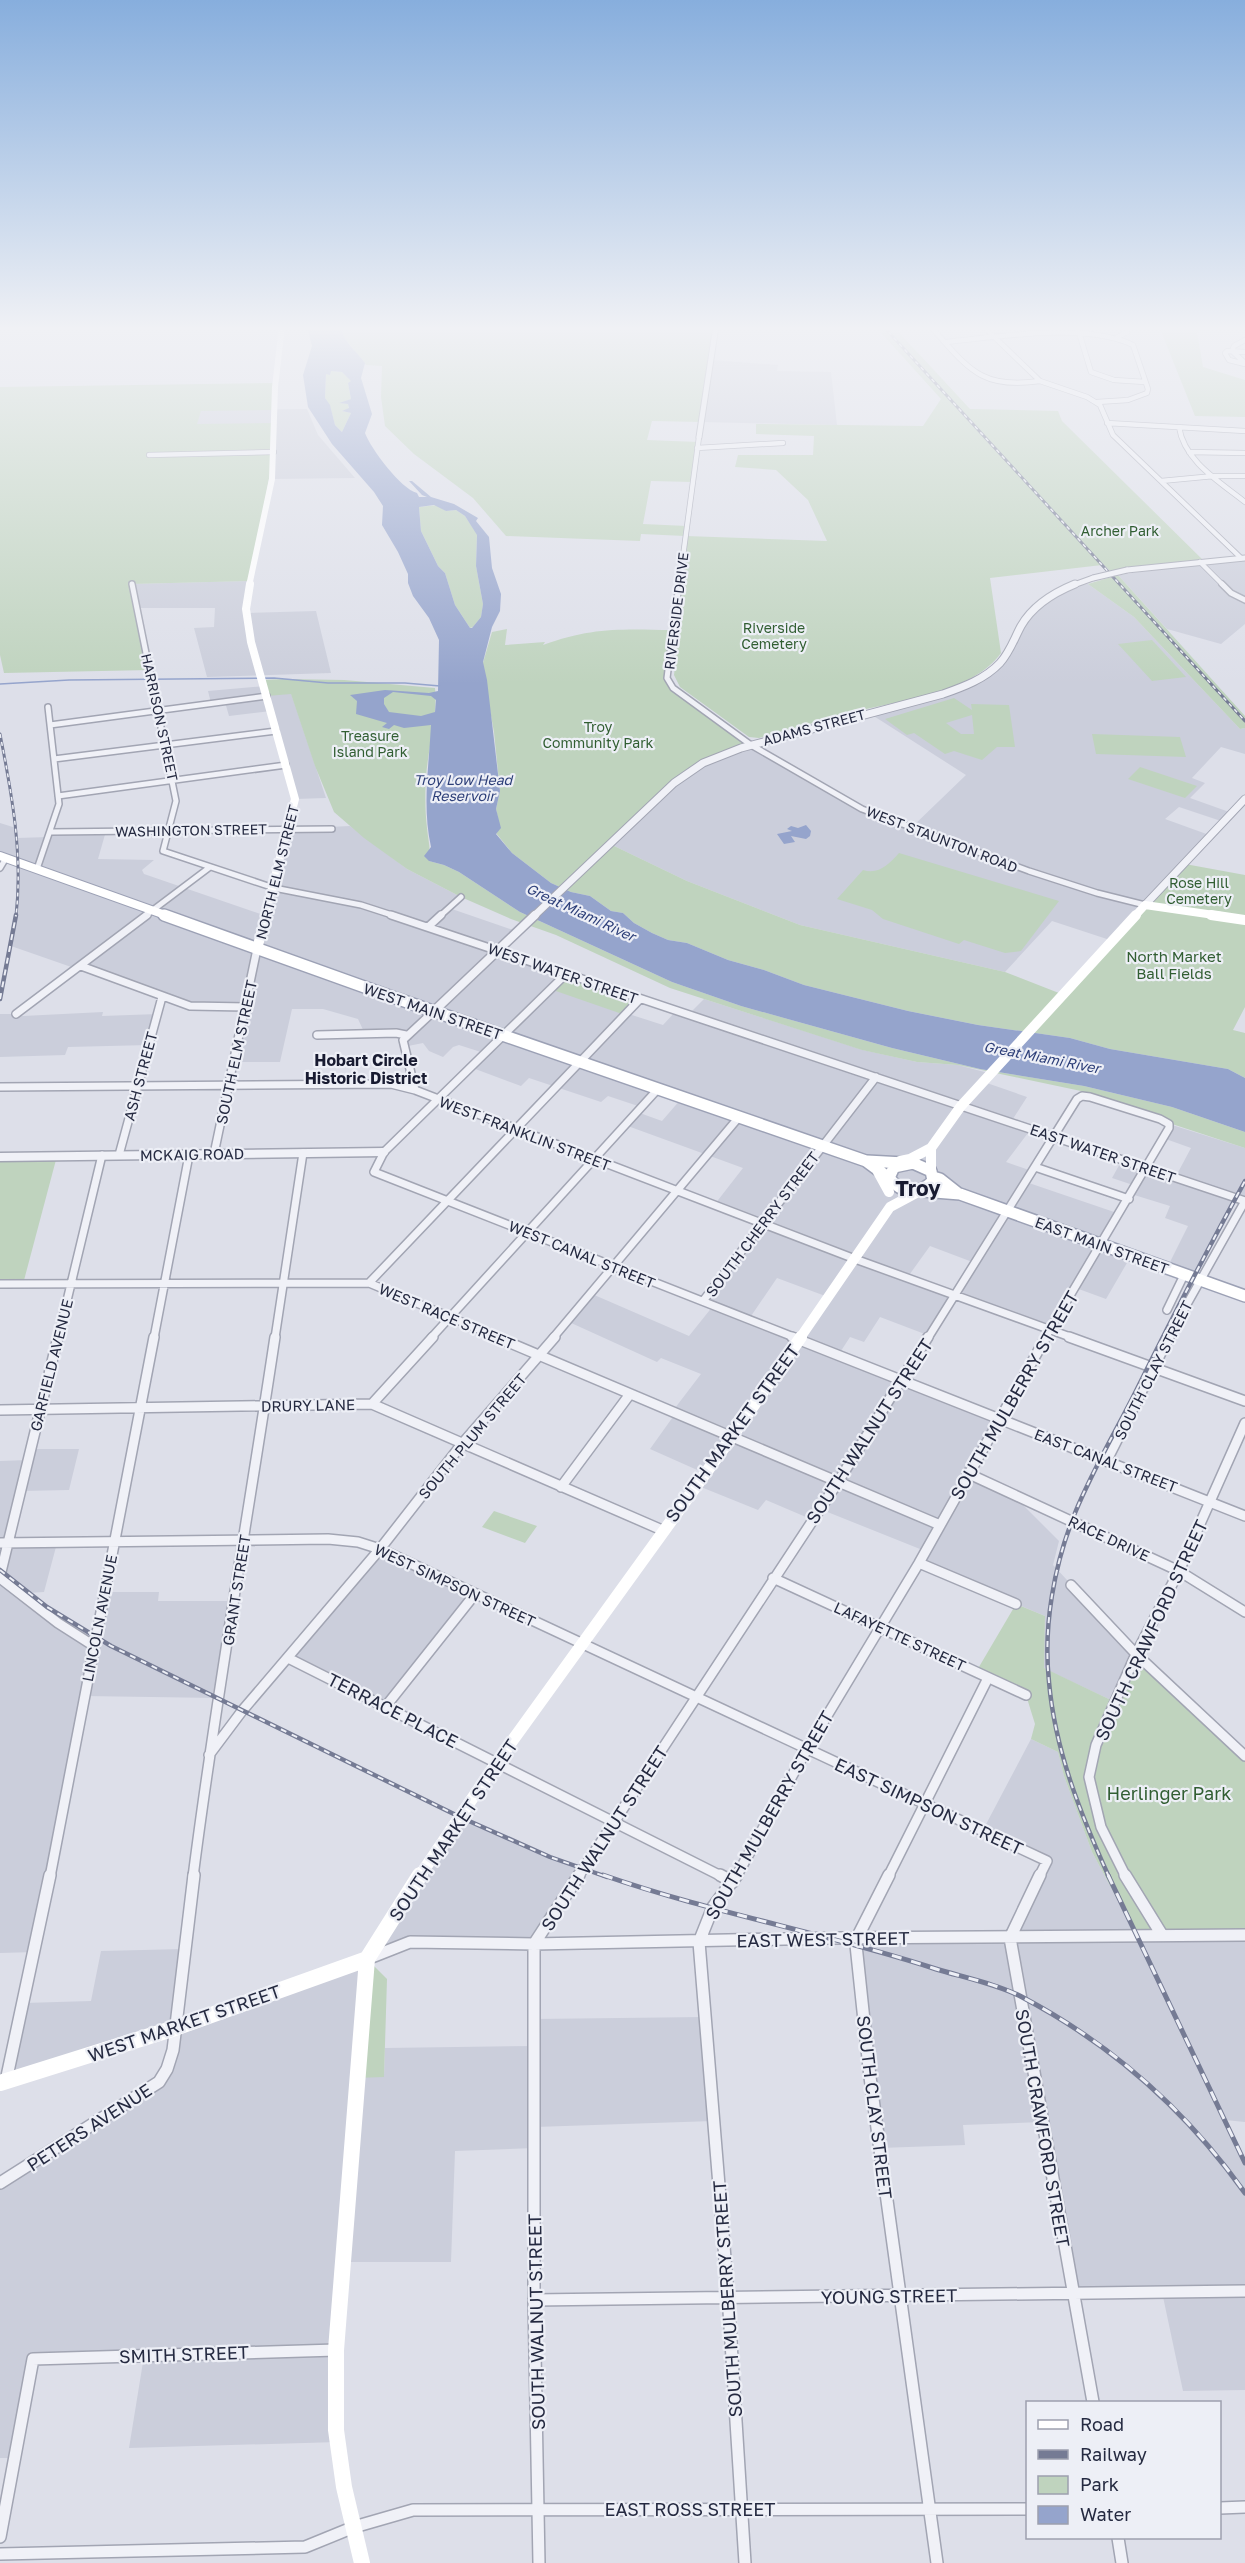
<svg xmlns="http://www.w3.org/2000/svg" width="1245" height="2563" viewBox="0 0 1245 2563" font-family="'Golos Text',sans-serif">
<rect width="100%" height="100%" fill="#dddfe9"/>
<path fill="#cbcedb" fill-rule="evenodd" d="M711 360 778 365 777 371 831 372 837 425 701 422Z
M307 409 318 435 355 478 272 479 196 424 201 410Z
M1245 558V624L1221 644 1167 629 1118 575Z
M250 581 247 613 316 611 331 673 207 677 194 628 214 627 215 608H136L132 584Z
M1088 584 1134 617 1240 729 1245 728V754L1221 747 1192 778 1205 783 1190 798 1232 813 1224 822 1179 807 1165 819 1212 836 1113 941 1052 921 1005 972 800 925 687 881 610 844 684 775 751 745 844 800 911 828 966 775 869 713 934 696 994 669 1030 613 1070 586Z
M265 686 291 693 326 798 295 799 271 711 229 716 225 702 211 703 208 691Z
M0 823 16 828 17 838 49 837 51 832 106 831 98 859 154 860 142 870 144 874 266 916 287 829 350 826 407 869 461 897 449 908 516 931 498 950 566 974 551 989 663 1025 676 1011 688 1015 704 999 863 1050 917 1062 958 1065 992 1074 984 1082 1027 1097 1011 1122 1031 1129 1006 1162 1032 1171 1026 1182 1120 1214 1102 1245 1131 1256 1106 1299 1076 1288 1050 1330 957 1296 930 1336 880 1317 864 1342 850 1337 839 1354 999 1419 968 1473 1012 1494 1059 1541 1053 1565 1136 1654 1115 1702 1043 1668 1045 1616 919 1563 925 1551 820 1509 813 1520 766 1500 758 1510 696 1485 704 1473 650 1449 675 1414 672 1412 701 1374 661 1358 657 1362 569 1322 592 1294 689 1336 713 1306 703 1301 763 1224 715 1204 743 1168 625 1125 637 1112 662 1121 681 1099 657 1090 641 1107 608 1096 601 1102 529 1078 521 1086 470 1067 484 1053 459 1045 453 1047 443 1057 429 1051 423 1043 403 1047 406 1036 365 1034 358 1019 323 1009H292L280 1062H234L246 1007 190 1006 81 967 77 969 11 946 17 906 19 863 0 856ZM930 1246 975 1263 957 1295 907 1278ZM777 1278 828 1297 799 1339 749 1319Z
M103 1012 102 1016 158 1014 149 1045 68 1047 65 1055 0 1057V1014H16L23 1016Z
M1169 1124 1245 1148V1201L1235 1198 1192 1277 1167 1268 1188 1226 1165 1218 1170 1206 1131 1194 1136 1186 1112 1178 1122 1160 1175 1178 1191 1148 1163 1138Z
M31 1449H79L69 1490 21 1491 9 1543H57L44 1592 28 1593 95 1638 104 1592H159L158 1601H234L218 1698 84 1696 35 1952 0 1953V1570L9 1544 0 1543V1461L28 1460Z
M380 1549 475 1594 386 1706 288 1658Z
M1031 1739 1058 1752 1064 1776 1092 1852 1137 1936 1245 1935V2122L1225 2120 1245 2165V2390L1183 2391 1162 2292 1073 2293 1042 2122 963 2125 965 2145 880 2148 857 1938H1010L1047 1861 983 1830Z
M460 1817 550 1857 584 1869 534 1944 410 1942 368 1959 384 2077 385 2048 535 2046V2019L704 2017 713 2121 535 2127V2148L455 2151 451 2262H342L338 2442 129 2448 144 2356 33 2359 15 2458H0V2183L159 2082 175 2029 6 2081 24 2003 91 2001 101 1951 184 1949 175 2028 367 1959Z"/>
<path fill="#bfd3be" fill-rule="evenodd" d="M340 326H716L701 422 652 421 647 440 698 442 693 482 651 481 643 524 687 526 686 536 827 541 808 500 776 470 735 467 738 455H813L814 436 756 434V424L923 426 941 399 875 326H893L970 409 1058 411 1062 421 1205 562 1110 571 1078 539 1102 565 990 578 1001 653C973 692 902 700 858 711 825 720 792 728 759 738L749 737 680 687 674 675 679 635 677 631H673L668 682 751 745 697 767 610 844 687 881 800 925 1005 972 1064 995 1185 864 1245 875V1007L1233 1030 1245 1033V1078L1228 1069 1110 1049 1070 1038 978 1025 908 1011 804 985 764 970 728 960 687 943 668 940 652 933 634 923 623 913 611 911 590 896 571 892 551 883 512 853 496 833 500 828 496 809 500 791 494 732 482 666 492 632 507 629 505 645 545 642 543 645C591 627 622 629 672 630L685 536 641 534 640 541 506 536 473 498 414 454 385 426 381 397 382 366 366 365C358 352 343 342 340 326Z
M1159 326H1232L1235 327 1197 332 1203 367 1245 380V417L1195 416Z
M331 371 342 372 352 381 348 383 351 399 340 403 348 404 349 409 342 411 351 413 342 432 335 425 331 410H328L331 409 325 398 326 374Z
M275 383 274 410 201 411 197 424 274 423V452L250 581 132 584 150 670 4 673 0 655V387Z
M438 505 446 511 456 510 465 516 477 534 476 566 483 604 481 617 473 627 470 628 455 605 445 573 438 566 421 531 419 507Z
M1118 575 1245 716V728L1240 729 1134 617 1088 584Z
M1152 640 1186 677 1152 681 1118 644Z
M285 679 344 680 435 688C438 716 428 748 426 777 425 793 425 812 427 828 428 840 431 848 429 861L444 865 459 872 520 912 672 982 741 1006 892 1048 980 1069 1084 1086 1172 1107 1245 1132V1148L1090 1097 1081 1091 958 1065 917 1062 862 1050 670 988 556 935 511 919 461 897 407 869 364 838 334 812 315 766 291 694 267 696 263 680Z
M954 698 972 710 971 704 1009 705 1015 747H997L982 760 954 751 945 754 914 733 907 735 885 719ZM972 715 974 734H961L946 723Z
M1092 734 1180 737 1186 757 1096 754Z
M1140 767 1197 786 1185 798 1128 779Z
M899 853 1059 901 1021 951 1005 953 964 940 959 944 883 919 872 910 837 899 863 870C879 875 889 864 899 853Z
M566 974 640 999 625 1015 550 989Z
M57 1156 23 1284H0V1157Z
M494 1511 537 1526 525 1543 482 1527Z
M1016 1604 1045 1616 1044 1668 1115 1702 1136 1654 1245 1756V1935L1137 1936 1092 1852 1064 1776 1058 1752 1031 1739 1035 1724 1026 1695 976 1672Z
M367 1959 387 1979 384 2077 357 2078Z"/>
<path fill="#95a4cc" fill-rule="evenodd" d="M307 326H340C343 341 356 351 365 363L361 378 372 414 365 433C371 449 401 489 417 493L419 497H427L422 495 409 481H412L431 497 454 504 478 518 476 521 489 537 492 568 501 594 500 611 492 627 483 662 487 680 500 791 496 809 501 828 496 834 512 853 551 883 571 892 590 896 611 911 623 913 634 923 652 933 668 940 687 943 728 960 764 970 804 985 908 1011 978 1025 1070 1038 1110 1049 1228 1069 1245 1078V1132L1172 1107 1084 1086 980 1069 892 1048 741 1006 672 982 520 912 459 872 444 865 429 861 424 856 431 847C422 806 429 766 431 725L404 728 394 725 389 729 382 727 387 723 356 714 357 701 350 695 385 690 429 693 438 691 439 640 429 618 413 596 408 583V574L398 552 382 525 383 506 374 492 332 444 308 407 303 375 312 346ZM331 371 342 372 351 381 348 383 351 399 339 403 348 404 349 408 342 411 351 413 342 432 335 425 330 405 325 398 326 374 330 375ZM434 505 446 511 456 510 465 516 477 535 476 566 483 604 481 617 472 628H470L455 605 445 573 438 566 421 531 419 507ZM393 692 431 696 436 700 435 712 421 716 389 712 384 704V698Z
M806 825 811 831 810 836 806 839 791 836 795 842 784 844 777 834 792 831 787 829 791 826 798 828Z"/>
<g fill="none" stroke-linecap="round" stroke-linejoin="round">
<path stroke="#95a4cc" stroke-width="1.5" d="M0 684 69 680 274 678 328 683H405L440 686"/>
<defs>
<path id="minor-far4" d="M930 326C968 367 979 390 1040 381
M983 326 1040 381 1087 397 1100 405 1113 435 1241 558
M1077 326 1091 372 1114 380 1145 382
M1118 337 1127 332V326
M1245 340 1234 346 1232 351 1245 363
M946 342C999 337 1084 322 1133 345L1148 389 1147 393 1128 400 1097 402
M1245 352 1227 351 1225 353 1229 360 1245 364
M1107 423 1245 431
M1179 427C1184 461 1220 482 1245 502
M697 448 783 443
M1189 452 1245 453
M149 455 274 452
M1161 481 1214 476H1245
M1200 562 1224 586
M679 586 699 437"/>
<path id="minor-far3" d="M132 584 176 801 163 851 274 888 361 905 395 916
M679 584 667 678 673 688 751 745 862 809 1029 871 1097 893 1145 905
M1222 584 1231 593 1245 600
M50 725 267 696
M54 759 276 731
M58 796 286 765
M51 832 332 829
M0 868 6 858
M37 869 59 804 48 707
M145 916 210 867
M440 916 461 897"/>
<path id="minor-far2" d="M391 915 1245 1201
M428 927 441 915
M81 966 190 1006 246 1007
M566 974 384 1152 374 1172 796 1338
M16 1014 147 915
M317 1035 396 1033 406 1035
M0 1087 391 1084 415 1090 855 1259 1073 1338
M415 1090 403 1040 434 1011
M214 1154 257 949
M119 1155 162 997
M1035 1167 1129 1199
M369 1283 640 999
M0 1284 369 1283 500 1338
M703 1301 876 1077
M1167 1310 1184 1275
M58 1338 102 1155
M154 1338 189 1155
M275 1338 303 1153
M431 1338 657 1090
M553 1338 739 1117
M928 1338 1077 1099 1082 1096 1090 1097 1160 1119 1169 1124V1128L1045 1338
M1168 1338 1245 1201"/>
<path id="minor-far1" d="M496 1337 940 1525
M792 1337 1245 1516
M1069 1337 1245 1401
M372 1404 433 1337
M0 1410 372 1404 662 1530
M1107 1460 1169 1337
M967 1473 1179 1571 1245 1612
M561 1487 630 1394
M0 1543 328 1539 358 1542 380 1549 1047 1861 1039 1877
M919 1563 1016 1604
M0 1576 58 1337
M0 1578 58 1623 94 1646
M773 1578 1026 1695
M1071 1585 1136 1654 1245 1756
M288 1658 723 1877
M386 1706 475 1594
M209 1755 242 1711 380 1549 462 1444 555 1337
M50 1877 154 1337
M193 1877C216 1696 248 1517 275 1337
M578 1877 838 1482 928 1337
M736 1877 807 1749 919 1563 1046 1337
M888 1877 988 1678
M1126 1877 1101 1827 1089 1777 1096 1745 1136 1654 1179 1571 1245 1423"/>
<path id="minor" d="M720 1875 733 1882
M737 1875 713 1907 699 1942 728 2295 745 2563
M889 1875 857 1938 856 1945 870 2077 937 2563
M1040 1875 1010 1938 1093 2402
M1125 1875 1162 1935
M372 1957 410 1942 534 1944 830 1938 1245 1935
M6 2081 50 1875
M0 2183 159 2082 167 2069 173 2050 194 1875
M534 2300 1245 2291
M1220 2508 1245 2507
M0 2537 33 2359 336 2350
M1118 2538 1122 2563
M0 2554 305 2547 354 2527 413 2510 1028 2509
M539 2563 534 2300V1944L579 1875"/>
<path id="tertiary-far2" d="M699 437 716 326
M1127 570 1245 558
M1071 586 1093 578"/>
<path id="tertiary-far1" d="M1145 905 1245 799
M534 916 674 783 703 763 741 748 943 694C963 687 985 679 1000 663 1010 652 1014 639 1021 626 1033 605 1053 593 1075 584"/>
<path id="tertiary" d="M434 1011 535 915
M0 1157 384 1152"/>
<path id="primary-far1" d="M0 856 168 916"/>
<path id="primary" d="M164 915 384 994 866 1161 889 1178
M867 1161 904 1163
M913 1163 931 1171 933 1181C919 1195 902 1194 889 1178L894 1167Z
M933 1177 940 1179 959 1194
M922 1191 960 1194 1245 1296"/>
</defs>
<use href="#minor-far4" stroke="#a2a5b3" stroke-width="6"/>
<use href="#minor-far3" stroke="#a2a5b3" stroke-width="8"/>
<use href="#minor-far2" stroke="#a2a5b3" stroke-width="10"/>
<use href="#minor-far1" stroke="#a2a5b3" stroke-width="12"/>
<use href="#minor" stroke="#a2a5b3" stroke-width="14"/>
<use href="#tertiary-far2" stroke="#a2a5b3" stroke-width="7"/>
<use href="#tertiary-far1" stroke="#a2a5b3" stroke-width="9"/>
<use href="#tertiary" stroke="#a2a5b3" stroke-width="11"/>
<use href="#primary-far1" stroke="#9ca1b5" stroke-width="10"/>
<use href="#primary" stroke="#9ca1b5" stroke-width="14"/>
<use href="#minor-far4" stroke="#f0f1f7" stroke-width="4.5"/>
<use href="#minor-far3" stroke="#f0f1f7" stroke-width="5"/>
<use href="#minor-far2" stroke="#f0f1f7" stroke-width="7"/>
<use href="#minor-far1" stroke="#f0f1f7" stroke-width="9"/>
<use href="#minor" stroke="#f0f1f7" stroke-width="11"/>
<use href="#tertiary-far2" stroke="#f0f1f7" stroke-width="5"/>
<use href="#tertiary-far1" stroke="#f0f1f7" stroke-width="7"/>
<use href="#tertiary" stroke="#f0f1f7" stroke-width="8"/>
<path stroke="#fff" stroke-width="6" d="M249 586 272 479 275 387 282 326"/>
<path stroke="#fff" stroke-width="8" d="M250 584 246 609 251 642 295 799 265 916
M1135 916 1145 905 1221 916"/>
<path stroke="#fff" stroke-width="10" d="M1211 915 1245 920
M257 949 266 915
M931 1148V1171
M900 1161 910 1159 931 1148 961 1106 1136 915
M878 1172 889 1192
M800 1338 890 1207 918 1192"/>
<path stroke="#fff" stroke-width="12" d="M419 1877 497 1762 731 1438 801 1337"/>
<path stroke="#fff" stroke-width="16" d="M0 2083 175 2028 367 1959
M362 2563 344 2487 336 2430V2350L367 1959 420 1875"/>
<use href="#primary-far1" stroke="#fff" stroke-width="8"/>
<use href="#primary" stroke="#fff" stroke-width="11"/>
<defs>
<path id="rail-far2" d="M883 326 1245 721
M0 734C12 795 23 854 16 916"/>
<path id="rail-far1" d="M0 999 16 915
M0 1570 47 1607 111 1646 460 1817 550 1857 607 1877
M1109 1877C1081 1815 1055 1751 1049 1682 1043 1626 1054 1565 1075 1513 1092 1471 1116 1431 1136 1391 1171 1320 1207 1250 1245 1181"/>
<path id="rail" d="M603 1875C712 1913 826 1933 936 1969 962 1977 997 1984 1022 1997 1113 2045 1185 2109 1245 2193
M1108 1875 1245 2163"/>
</defs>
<use href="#rail-far2" stroke="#757b94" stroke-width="3"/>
<use href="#rail-far1" stroke="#757b94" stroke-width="4.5"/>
<use href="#rail" stroke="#757b94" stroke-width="5"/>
<use href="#rail-far2" stroke="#edeff6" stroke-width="1.5" stroke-dasharray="4" stroke-linecap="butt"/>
<use href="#rail-far1" stroke="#edeff6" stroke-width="2" stroke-dasharray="6" stroke-linecap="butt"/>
<use href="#rail" stroke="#edeff6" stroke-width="3" stroke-dasharray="10" stroke-linecap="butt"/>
<defs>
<path id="tertiary-bridge" d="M1093 578 1127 570"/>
</defs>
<use href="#tertiary-bridge" stroke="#a2a5b3" stroke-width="7" stroke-linecap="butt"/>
<use href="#tertiary-bridge" stroke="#f0f1f7" stroke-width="5"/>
</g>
<linearGradient id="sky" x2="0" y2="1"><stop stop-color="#87aedd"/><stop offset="0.48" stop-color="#f0f1f5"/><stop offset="1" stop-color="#f0f1f5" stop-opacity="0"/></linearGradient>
<rect width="1245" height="684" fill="url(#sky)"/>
<g text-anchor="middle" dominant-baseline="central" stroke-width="4.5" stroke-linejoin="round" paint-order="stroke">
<g font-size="14" fill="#315e32" stroke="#edeff6">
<text x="1120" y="530">Archer Park</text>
<text x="774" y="627">Riverside<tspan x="774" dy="16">Cemetery</tspan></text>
<text x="598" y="726">Troy<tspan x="598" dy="16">Community Park</tspan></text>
<text x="370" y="735">Treasure<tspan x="370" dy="16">Island Park</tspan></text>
<text x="1199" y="882">Rose Hill<tspan x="1199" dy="16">Cemetery</tspan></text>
</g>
<g font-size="14" fill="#252a41" stroke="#edeff6">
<text transform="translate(676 611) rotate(-83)">RIVERSIDE DRIVE</text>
<text transform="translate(160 717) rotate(78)">HARRISON STREET</text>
<text transform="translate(814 727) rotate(-15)">ADAMS STREET</text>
<text transform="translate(191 830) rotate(-1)">WASHINGTON STREET</text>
<text transform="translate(942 839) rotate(21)">WEST STAUNTON ROAD</text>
<text transform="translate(277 872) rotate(-76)">NORTH ELM STREET</text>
</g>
<g font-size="14" font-style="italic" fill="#2c3e78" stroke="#edeff6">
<text x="463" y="779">Troy Low Head<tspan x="463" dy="16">Reservoir</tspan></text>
<text transform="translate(581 912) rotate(25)">Great Miami River</text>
<text transform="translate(1042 1057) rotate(11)">Great Miami River</text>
</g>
<g font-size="15" fill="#315e32" stroke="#edeff6">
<text x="1174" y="956">North Market<tspan x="1174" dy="17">Ball Fields</tspan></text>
</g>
<g font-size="15" fill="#252a41" stroke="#edeff6">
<text transform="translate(563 973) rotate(19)">WEST WATER STREET</text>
<text transform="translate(433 1011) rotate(19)">WEST MAIN STREET</text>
<text transform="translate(236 1052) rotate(-78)">SOUTH ELM STREET</text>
<text transform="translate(140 1076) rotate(-75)">ASH STREET</text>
<text transform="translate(525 1133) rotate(21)">WEST FRANKLIN STREET</text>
<text transform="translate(1103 1153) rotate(19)">EAST WATER STREET</text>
<text transform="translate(192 1154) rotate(-1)">MCKAIG ROAD</text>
<text transform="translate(762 1224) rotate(-53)">SOUTH CHERRY STREET</text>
<text transform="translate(1102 1245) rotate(20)">EAST MAIN STREET</text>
<text transform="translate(582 1254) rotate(22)">WEST CANAL STREET</text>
<text transform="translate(447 1316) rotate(23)">WEST RACE STREET</text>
<text transform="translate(51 1365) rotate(-76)">GARFIELD AVENUE</text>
<text transform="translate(1153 1370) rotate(-63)">SOUTH CLAY STREET</text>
<text transform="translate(308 1405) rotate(-1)">DRURY LANE</text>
<text transform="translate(472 1436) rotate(-50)">SOUTH PLUM STREET</text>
<text transform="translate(1106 1460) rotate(21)">EAST CANAL STREET</text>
<text transform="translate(1109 1538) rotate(25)">RACE DRIVE</text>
<text transform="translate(455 1585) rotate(25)">WEST SIMPSON STREET</text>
<text transform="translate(236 1590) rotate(-81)">GRANT STREET</text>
<text transform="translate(99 1618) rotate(-79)">LINCOLN AVENUE</text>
<text transform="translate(900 1636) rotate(25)">LAFAYETTE STREET</text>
</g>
<g font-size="16" font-weight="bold" fill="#181b31" stroke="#edeff6">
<text x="366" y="1060">Hobart Circle<tspan x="366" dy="18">Historic District</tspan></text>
</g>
<g font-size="18" fill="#252a41" stroke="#edeff6">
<text transform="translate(1014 1395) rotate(-60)">SOUTH MULBERRY STREET</text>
<text transform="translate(869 1431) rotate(-57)">SOUTH WALNUT STREET</text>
<text transform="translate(732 1433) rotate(-54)">SOUTH MARKET STREET</text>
<text transform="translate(1151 1630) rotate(-65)">SOUTH CRAWFORD STREET</text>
<text transform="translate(393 1710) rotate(27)">TERRACE PLACE</text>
<text transform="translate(929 1806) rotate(25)">EAST SIMPSON STREET</text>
<text transform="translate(769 1815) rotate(-60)">SOUTH MULBERRY STREET</text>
<text transform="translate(453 1830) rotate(-56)">SOUTH MARKET STREET</text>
<text transform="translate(604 1838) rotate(-57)">SOUTH WALNUT STREET</text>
<text transform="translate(823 1939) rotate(-1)">EAST WEST STREET</text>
<text transform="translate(184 2023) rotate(-19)">WEST MARKET STREET</text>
<text transform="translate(875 2107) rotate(83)">SOUTH CLAY STREET</text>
<text transform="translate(89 2127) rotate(-33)">PETERS AVENUE</text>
<text transform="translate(1043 2128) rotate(80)">SOUTH CRAWFORD STREET</text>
<text transform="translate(889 2296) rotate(-1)">YOUNG STREET</text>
<text transform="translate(727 2299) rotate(-94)">SOUTH MULBERRY STREET</text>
<text transform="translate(536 2322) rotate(-91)">SOUTH WALNUT STREET</text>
<text transform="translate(184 2354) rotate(-2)">SMITH STREET</text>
<text x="690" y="2509">EAST ROSS STREET</text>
</g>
<g font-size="18" fill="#315e32" stroke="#edeff6">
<text x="1169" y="1793">Herlinger Park</text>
</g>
<g font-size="21" font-weight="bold" fill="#181b31" stroke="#edeff6">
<text x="918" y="1188">Troy</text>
</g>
</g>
<rect x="1026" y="2401" width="195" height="138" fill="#edeff6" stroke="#9da0ae" stroke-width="1.5"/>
<rect x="1038" y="2420" width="30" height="9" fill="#ffffff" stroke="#9da0ae" stroke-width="1.5"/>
<text x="1080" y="2431" font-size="18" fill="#252a41">Road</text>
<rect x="1038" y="2450" width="30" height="9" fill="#757b94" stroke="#9da0ae" stroke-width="1.5"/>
<text x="1080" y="2461" font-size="18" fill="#252a41">Railway</text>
<rect x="1038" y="2476" width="30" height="18" fill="#bfd3be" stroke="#9da0ae" stroke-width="1.5"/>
<text x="1080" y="2491" font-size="18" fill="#252a41">Park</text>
<rect x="1038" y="2506" width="30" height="18" fill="#95a4cc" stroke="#9da0ae" stroke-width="1.5"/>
<text x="1080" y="2521" font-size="18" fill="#252a41">Water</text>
</svg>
